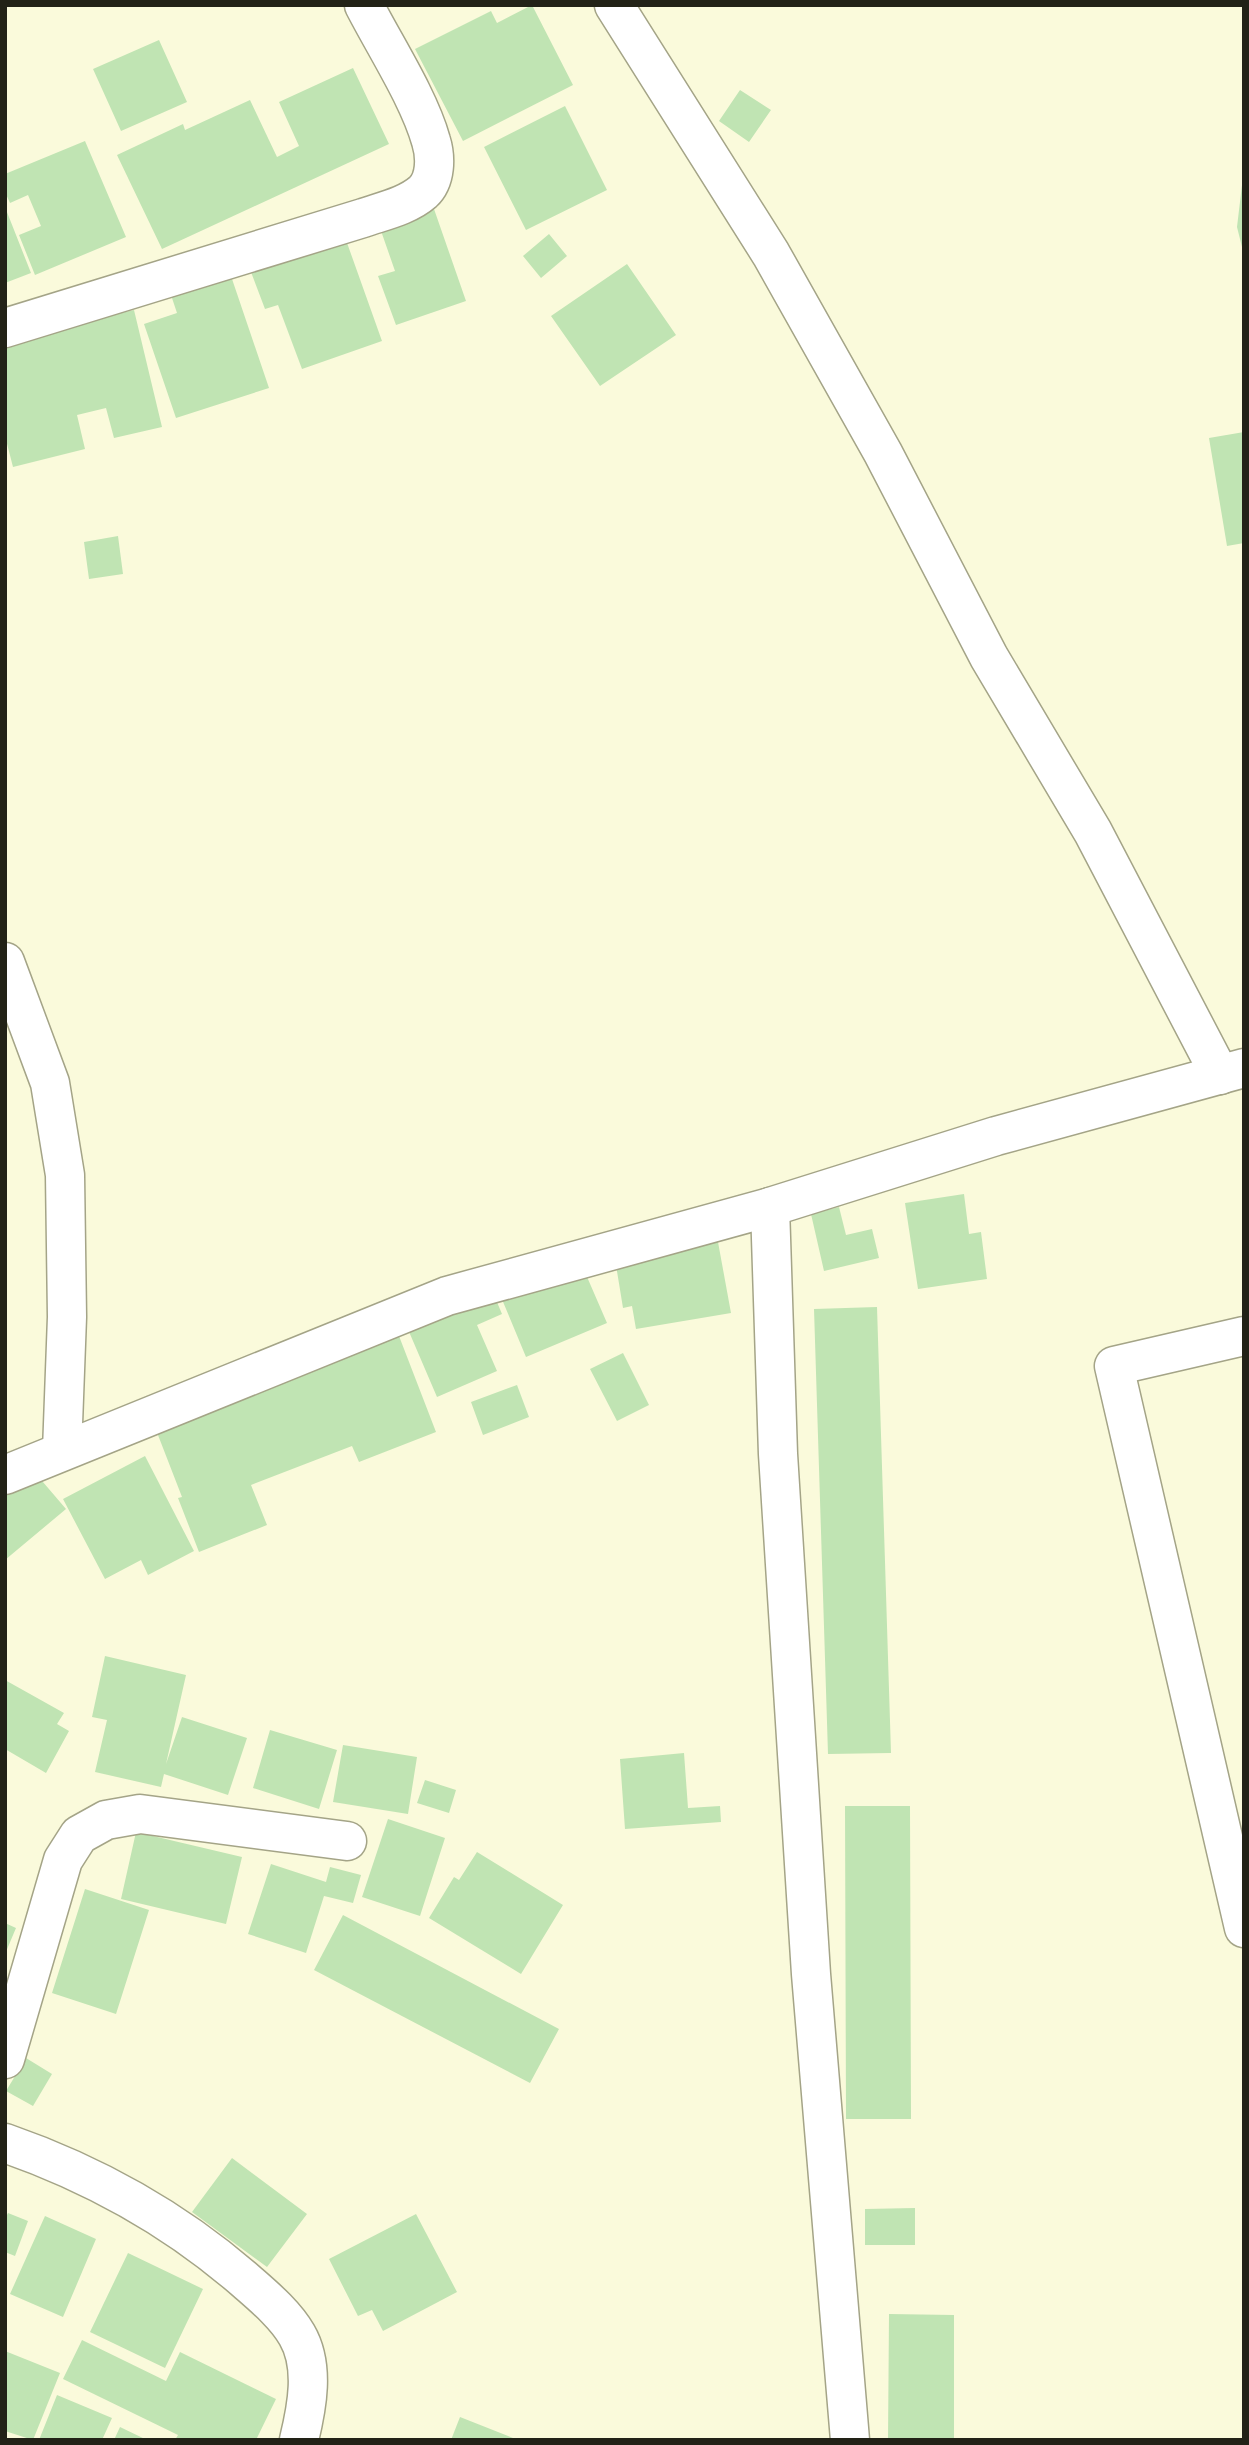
<svg xmlns="http://www.w3.org/2000/svg" width="1249" height="2445" viewBox="0 0 1249 2445" font-family="'Source Serif 4',serif">
<rect width="100%" height="100%" fill="#fafadb"/>
<path fill="#c0e4b3" d="M532 5 573 85 463 141 415 49 491 11 497 23Z
M159 40 187 102 121 131 93 69Z
M353 68 389 144 162 249 117 155 183 124 185 130 250 100 277 157 299 146 279 102Z
M740 90 771 110 749 142 719 121Z
M565 106 607 190 526 230 484 147Z
M85 141 126 237 35 275 19 235 41 226 28 195 10 203 5 192V174Z
M1242 185H1244L1243 251 1237 227Z
M5 207 31 273 5 283Z
M434 209 466 301 396 325 378 276 395 271 380 228Z
M549 234 567 256 541 278 523 256Z
M346 240 382 341 302 369 278 305 265 309 251 272Z
M627 264 676 335 600 386 551 316Z
M231 276 269 388 176 418 144 324 177 313 171 295Z
M134 310 162 427 114 438 106 408 77 415 85 449 13 467 5 436V340Z
M1244 432V543L1227 546 1209 438Z
M118 536 123 574 89 579 84 542Z
M964 1194 969 1234 981 1232 987 1279 918 1289 905 1203Z
M839 1207 846 1235 872 1229 879 1258 824 1271 811 1214Z
M718 1242 731 1313 636 1329 632 1306 623 1308 615 1259Z
M581 1263 607 1323 526 1357 501 1297Z
M494 1295 502 1314 477 1325 497 1371 437 1397 404 1320Z
M877 1307 891 1753 828 1754 814 1309Z
M394 1323 436 1432 359 1462 352 1446 251 1485 267 1525 199 1552 178 1498 182 1497 151 1417Z
M623 1353 649 1405 617 1421 590 1369Z
M517 1385 529 1417 483 1435 471 1402Z
M145 1456 194 1551 148 1575 141 1560 105 1579 63 1499Z
M31 1468 66 1509 5 1560V1489Z
M105 1656 186 1675 166 1764 182 1717 247 1738 228 1795 164 1774 161 1787 95 1772 107 1720 92 1717Z
M5 1680 64 1713 57 1724 69 1731 46 1773 5 1749Z
M270 1730 337 1750 319 1809 253 1788Z
M343 1745 417 1757 408 1814 333 1802Z
M684 1753 688 1808 720 1806 721 1822 625 1829 620 1759Z
M425 1780 456 1790 449 1813 417 1803Z
M845 1806H910L911 2119H846Z
M388 1819 445 1838 420 1916 362 1897Z
M136 1832 242 1857 226 1924 121 1899Z
M477 1852 563 1905 521 1974 429 1918 454 1877 459 1880Z
M271 1864 326 1882 330 1867 361 1875 353 1903 324 1896 306 1953 248 1934Z
M85 1889 149 1910 116 2014 52 1993Z
M343 1915 559 2029 530 2083 314 1970Z
M5 1923 16 1928 5 1954Z
M26 2058 52 2074 33 2106 6 2091Z
M232 2158 307 2214 267 2267 192 2212Z
M915 2208V2245H865V2209Z
M8 2213 28 2221 15 2256 5 2252V2219Z
M416 2214 457 2292 383 2331 372 2310 358 2316 329 2259Z
M45 2216 96 2239 63 2317 10 2294Z
M128 2253 203 2289 165 2368 90 2332Z
M889 2314 954 2315V2440H888Z
M82 2340 166 2381 180 2352 276 2399 256 2440H175L178 2435 63 2379Z
M5 2351 60 2373 33 2440 5 2431Z
M57 2395 112 2418 102 2440H39Z
M460 2417 518 2440H451Z
M120 2427 147 2440H114Z"/>
<g fill="none" stroke-linecap="round" stroke-linejoin="round">
<defs>
<path id="minor" d="M614 5 771 254 883 453 989 657 1093 832 1220 1075
M5 328 363 218C383 211 407 206 423 192 436 180 436 157 431 141 419 98 385 46 364 5
M5 962 50 1083 65 1175 67 1317 62 1451
M770 1207 778 1454 811 1974 850 2440
M1244 1336 1114 1366 1244 1928
M5 2059 63 1860 79 1835 106 1820 140 1814 347 1841
M5 2143C94 2174 175 2219 246 2281 263 2296 285 2314 297 2335 315 2366 307 2407 299 2440"/>
<path id="tertiary" d="M5 1475 447 1296 770 1207 996 1136 1244 1068"/>
</defs>
<use href="#minor" stroke="#a4a487" stroke-width="41"/>
<use href="#tertiary" stroke="#a4a487" stroke-width="41"/>
<use href="#minor" stroke="#fff" stroke-width="38"/>
<use href="#tertiary" stroke="#fff" stroke-width="38"/>
</g>
<rect width="1249" height="2445" fill="none" stroke="#222217" stroke-width="14"/>
</svg>
